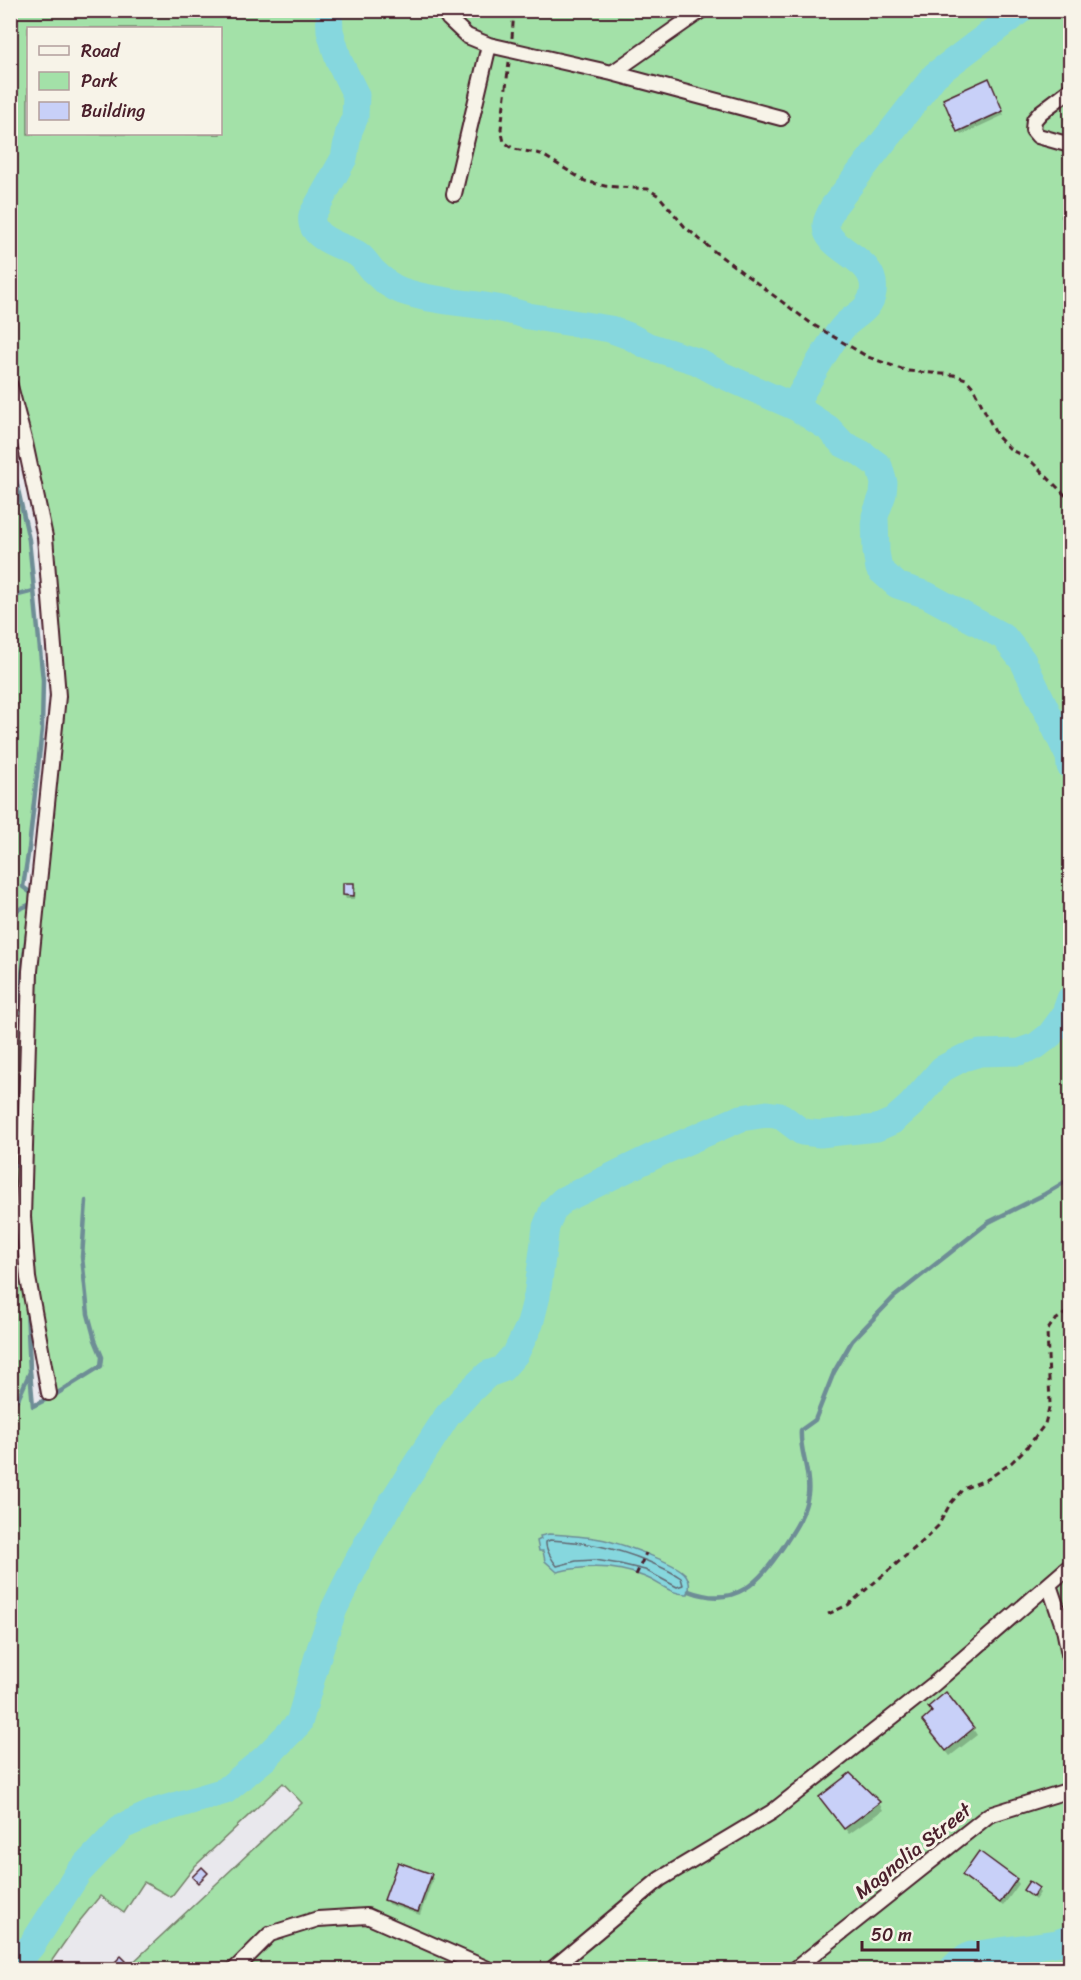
<svg xmlns="http://www.w3.org/2000/svg" width="1081" height="1980" viewBox="0 0 1081 1980" font-family="Sriracha,sans-serif">
<rect width="100%" height="100%" fill="#e9e8ed"/>
<filter id="ink" filterUnits="userSpaceOnUse"><feTurbulence type="fractalNoise" baseFrequency=".0167" numOctaves="2"/><feDisplacementMap in="SourceGraphic" scale="12" xChannelSelector="R" yChannelSelector="G"/><feConvolveMatrix kernelMatrix="1 2 1 2 8 2 1 2 1" color-interpolation-filters="sRGB"/></filter>
<g filter="url(#ink)">
<path fill="#a3e1a8" stroke="#76806a" stroke-width="1.5" fill-rule="evenodd" d="M11 11H1070V1969H126L302 1803 283 1783 195 1866 171 1897 144 1882 124 1913 100 1896 78 1923 46 1969H11L10 453 29 540 43 680 42 730 29 848 23 887 31 893V904L21 983 22 1066 16 1205 17 1225 29 1320 33 1405 53 1395 28 1254 37 936 61 692 20 410 11 360ZM28 28H220V134H28Z"/>
<path fill="#86d7de" stroke="#6e8d96" stroke-width="1.5" d="M549 1534C566 1535 583 1536 600 1539 616 1542 678 1563 686 1575 690 1581 690 1588 688 1594 671 1595 660 1583 645 1577 616 1565 587 1565 557 1572L545 1561 543 1551H539L537 1541 541 1539 540 1536Z"/>
<path fill="#0003" d="M990 84 1004 115 961 135 959 131Z
M1070 190V222L1066 221 1064 217Z
M344 884H353L356 888 355 899H346L344 895Z
M928 1728 973 1729 977 1735 950 1756Z
M850 1775 879 1803 883 1810 849 1834 821 1798Z
M431 1875 433 1879 420 1915 388 1904 386 1900Z
M964 1875 1016 1880 1019 1884 1003 1906 966 1879Z
M1037 1889 1040 1893 1035 1900 1025 1890Z"/>
<g fill="none" stroke-linecap="round" stroke-linejoin="round">
<path stroke="#626973" stroke-width="1.5" d="M550 1540C586 1542 613 1547 647 1561 659 1566 671 1571 681 1578L683 1585 677 1587 645 1570 620 1564 595 1560 576 1561 557 1566C552 1560 545 1548 546 1542Z"/>
<path stroke="#6e8d96" stroke-width="4.5" d="M10 453 29 540 43 680 42 730 29 848 23 887 31 893V898
M10 597 34 591
M10 913 31 904
M21 1050V983L29 918
M10 1166 20 1164V1166
M30 1372 33 1406 53 1396 101 1366 102 1357 95 1340 88 1314 82 1257 86 1201
M10 1408 19 1397 30 1372 27 1309
M689 1591C736 1609 759 1582 783 1547 794 1530 805 1515 808 1494 811 1472 799 1451 801 1430L815 1420 834 1372 852 1341 894 1297 989 1222 1045 1194 1070 1179"/>
<path stroke="#86d7de" stroke-width="27" d="M329 10 330 31 339 61 356 95 355 117 349 131 344 158 312 215C308 238 340 245 356 253 363 257 367 264 372 270 380 278 391 287 402 291 443 305 488 302 528 316L610 329 629 336 648 346 696 361 722 375 797 408 828 428 843 444 861 453 879 466 884 483 883 494 875 516 876 552 879 569 897 585 927 595 1004 637 1023 661 1069 757 1070 766
M797 408V400C811 378 827 345 844 326 855 315 871 309 873 292 879 257 824 251 826 224 827 218 831 212 833 207L935 75 1021 10
M11 1970 32 1945 78 1873 123 1826 157 1811 225 1791 265 1758 299 1723 320 1649 334 1609 358 1560 378 1524 447 1416 469 1392 488 1374 502 1369 516 1353 530 1324 537 1296 546 1227 553 1210 563 1200 660 1153 741 1118 767 1114 781 1116 802 1132 820 1134 877 1128 893 1121 911 1105 942 1069 963 1058 980 1053 1019 1052 1036 1046 1050 1035 1064 1016 1070 999
M951 1970 959 1962 971 1955 1057 1943 1070 1938"/>
</g>
<path fill="#c8d0f8" stroke="#4a1f2b" stroke-width="1.5" d="M989 78 1003 111 957 132 943 99Z
M1070 184V219L1062 217Z
M343 883H354V896L343 895Z
M946 1692 974 1728 946 1751 922 1721 932 1712 928 1707Z
M850 1773 880 1802 844 1829 819 1797Z
M979 1851 1017 1879 1000 1903 962 1875Z
M398 1862 432 1874 418 1912 384 1900Z
M202 1867 208 1873 198 1883 192 1877Z
M1029 1881 1039 1888 1033 1897 1023 1890Z
M121 1956 126 1961 117 1970H107Z"/>
<g fill="none" stroke-linecap="round" stroke-linejoin="round">
<defs>
<path id="minor" d="M443 10 449 19 467 36 489 45 612 73 781 118
M612 73 702 10
M1070 90 1041 112 1034 120 1033 130 1038 136 1070 145
M454 194 489 45
M10 386 25 443 45 537 58 696 30 971 23 1217 28 1278 49 1393
M1049 1585 1064 1629 1070 1659
M234 1970 270 1934 318 1919 367 1916 490 1970
M551 1970 660 1879 772 1812 934 1684 1070 1566
M794 1970 989 1815 1070 1790"/>
</defs>
<use href="#minor" stroke="#4a1f2b" stroke-width="18"/>
<path stroke="#4a1f2b" stroke-width="3" stroke-dasharray="6 4.5" stroke-linecap="butt" d="M512 38 514 10
M509 62 501 129 504 142 514 149 541 154 585 181 605 186 648 189 659 196 685 227 715 252 812 324 868 357 907 371 954 375 966 379 973 387 997 436 1011 450 1028 458 1070 500
M636 1575 646 1553
M828 1614 848 1605 922 1542 938 1526 950 1504 963 1489 988 1479 1011 1463 1029 1445 1045 1424 1050 1404 1047 1331 1054 1321 1070 1310"/>
<use href="#minor" stroke="#f7f3e8" stroke-width="14"/>
</g>
</g>
<g text-anchor="middle" dominant-baseline="central" stroke-width="6" stroke-linejoin="round" paint-order="stroke">
<g font-size="20" fill="#4a1f2b" stroke="#f7f3e8">
<text transform="translate(913 1851) rotate(-38)">Magnolia Street</text>
</g>
</g>
<rect width="1081" height="1980" fill="none" stroke="#f7f3e8" stroke-width="36"/>
<rect x="18" y="18" width="1045" height="1944" fill="none" stroke="#4a1f2b" stroke-width="2" filter="url(#ink)"/>
<rect x="27" y="27" width="195" height="108" fill="#f7f3e8" stroke="#b29e9c" stroke-width="1.5"/>
<rect x="39" y="46" width="30" height="9" fill="#f7f3e8" stroke="#b29e9c" stroke-width="1.5"/>
<text x="81" y="57" font-size="18" fill="#4a1f2b">Road</text>
<rect x="39" y="72" width="30" height="18" fill="#a3e1a8" stroke="#b29e9c" stroke-width="1.5"/>
<text x="81" y="87" font-size="18" fill="#4a1f2b">Park</text>
<rect x="39" y="102" width="30" height="18" fill="#c8d0f8" stroke="#b29e9c" stroke-width="1.5"/>
<text x="81" y="117" font-size="18" fill="#4a1f2b">Building</text>
<path d="M862 1941v9h116v-9" fill="none" stroke="#4a1f2b" stroke-width="3"/>
<text x="871" y="1941" font-size="18" fill="#4a1f2b" stroke="#f7f3e8" stroke-width="4.5" paint-order="stroke">50 m</text>
</svg>
